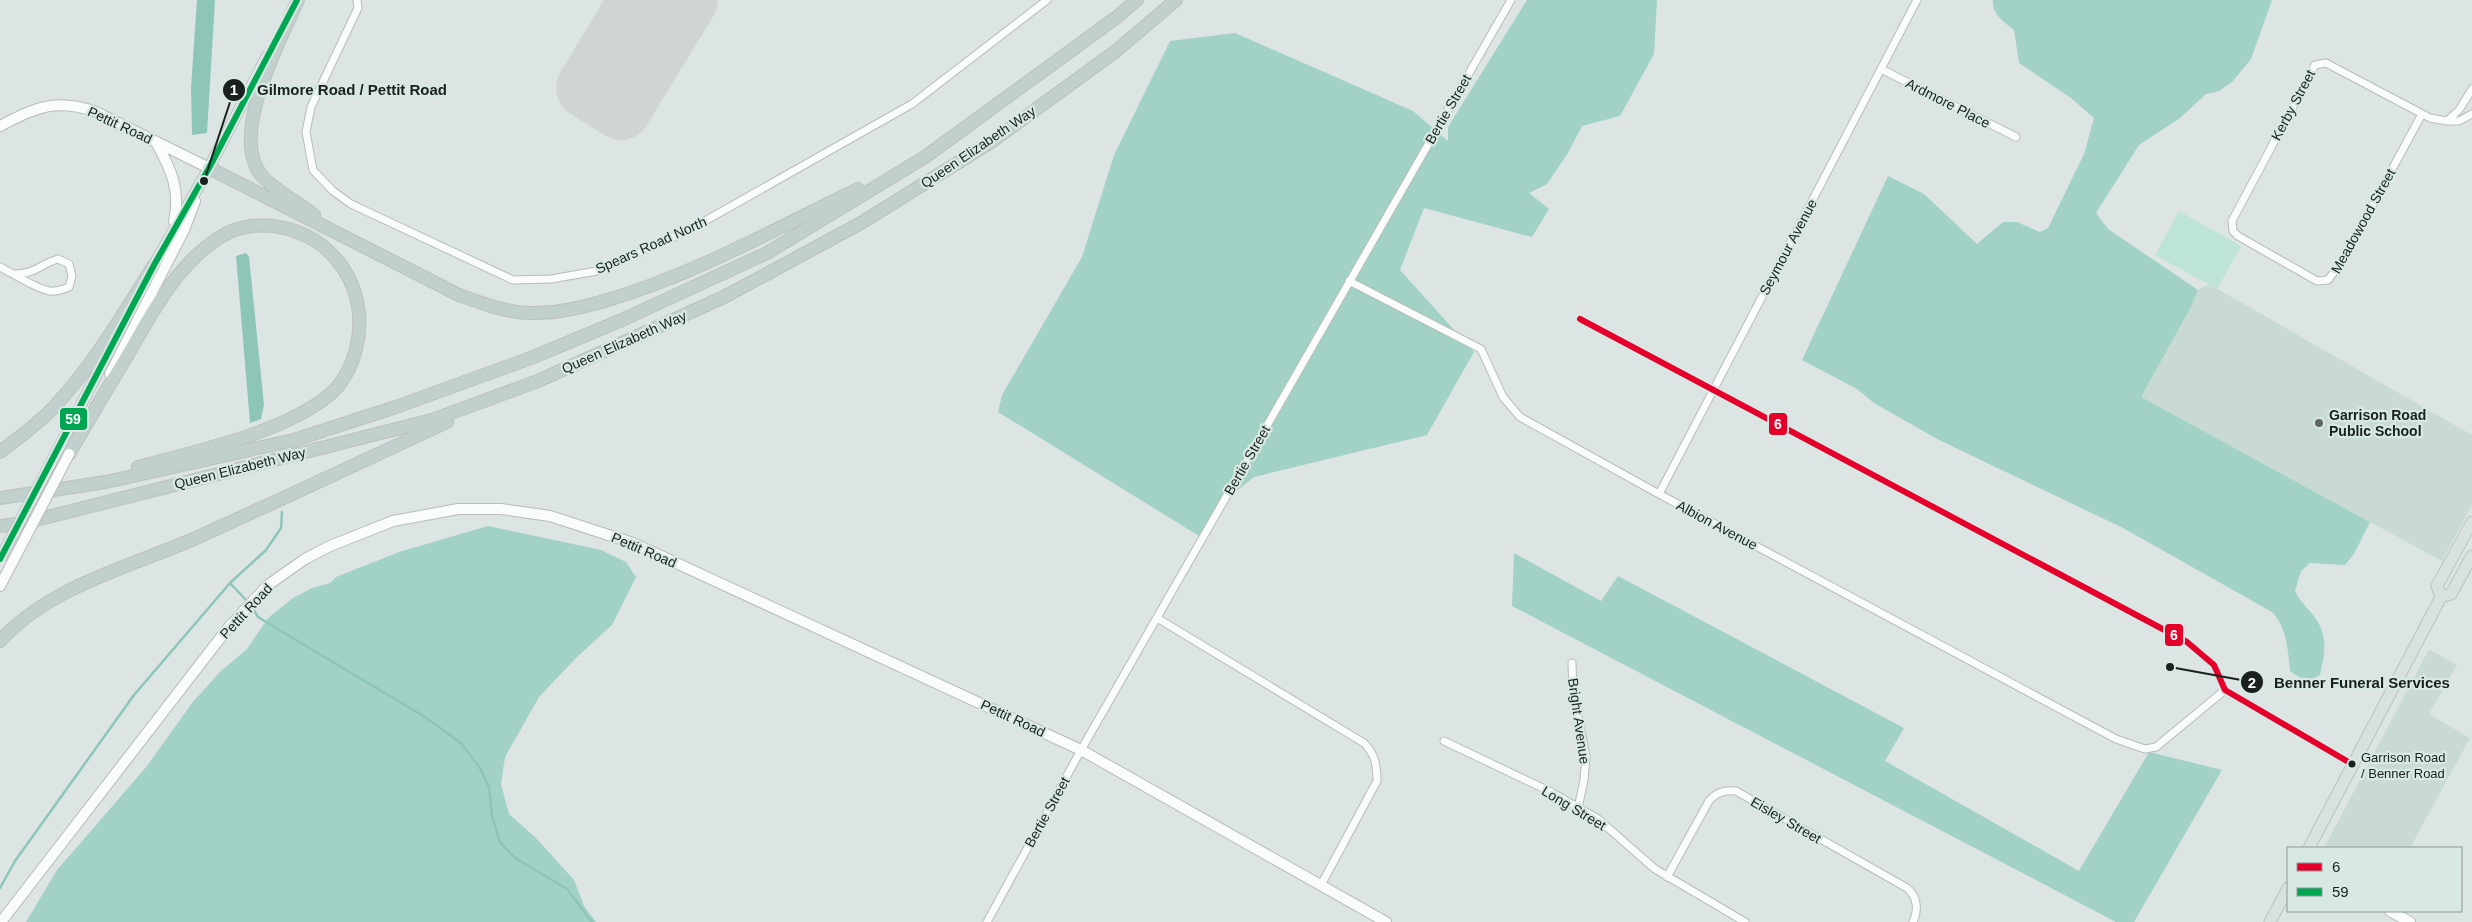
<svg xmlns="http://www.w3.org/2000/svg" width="2472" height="922" viewBox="0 0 2472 922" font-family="Arial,sans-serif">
<rect width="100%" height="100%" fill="#dce5e3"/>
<path fill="#c9dad5" d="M2209 284 2472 435V505L2442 561 2140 397 2191 307 2198 290Z
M2429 649 2457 665 2429 714 2470 738 2410 848H2324Z"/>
<path fill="#bee4da" d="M2179 211 2241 246 2217 289 2155 255Z"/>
<path fill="#a2d1c5" d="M1527 0H1657L1654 54 1620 116 1582 126 1568 153 1547 184 1529 193 1549 209 1532 237 1424 208 1400 270 1474 352 1427 435 1254 477 1229 497 1204 539 998 412 1002 395 1082 257 1114 155 1170 41 1235 33 1413 111 1448 141V127Z
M1993 0H2272L2251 59 2233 81 2219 91 2206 94 2180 118 2139 145 2096 213 2108 229 2198 290 2191 307 2141 397 2370 522 2354 554 2345 565 2310 563 2301 571 2295 591C2301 604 2313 612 2319 624 2328 641 2324 657 2320 675 2308 682 2300 679 2290 671 2288 650 2287 628 2272 612L2123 528 1937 439 1874 403 1857 389 1802 360 1888 176 1924 194 1977 244 2003 222H2017L2040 232 2048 228 2084 154 2094 118 2071 98 2019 63 2014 30C2003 21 1992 15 1993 0Z
M488 526 601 550 626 562 636 577 612 625 577 657 539 697 505 757 501 784 509 814 537 839 574 880 584 906 596 922H26L57 870 147 766 192 703 220 672 247 649 268 618 293 598 312 588 330 583 336 577 399 552Z
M1514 553 1601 601 1618 576 1904 728 1885 761 2079 871 2149 752 2222 770 2134 922H2116L1512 606Z"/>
<path fill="#8dc6b8" d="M197 0H215L207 133 192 135 191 87Z
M246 253 249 257 264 405 261 419 250 423 236 256Z"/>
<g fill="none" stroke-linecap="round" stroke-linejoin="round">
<path stroke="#8dc6b8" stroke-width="2.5" d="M230 583 245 599
M254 610 258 617 291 637 425 717 461 743 480 768 489 787 492 816 500 842 515 858 567 889 592 922
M0 888 15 861 134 695 230 583 266 550 281 528 282 512"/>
<path stroke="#cfd5d4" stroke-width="60" d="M639 0 586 88 621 110 688 0"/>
<defs>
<path id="street" d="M357 0 358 8 311 107 306 132 313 170 333 191 351 204 513 280 551 279 597 271 689 230 912 104 1047 0
M1881 69 2016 137
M2472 89 2459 110 2447 121H2459L2472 114
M2422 114 2343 260 2328 280 2317 281 2238 236 2233 231 2232 221 2315 65 2326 63 2430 118 2447 121
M0 267C14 274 36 289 50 291 57 292 63 289 69 287L72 276 69 264 58 259C38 265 36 274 14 274
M1349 281 1481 349 1503 397 1520 417 1659 494 2116 739 2145 749 2156 747 2225 690
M1580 319 2187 642 2214 665 2225 690 2352 764
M1659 494 1917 0
M1157 618 1364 743C1375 754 1377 765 1377 781L1321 885
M1572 663 1573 692 1586 756 1584 780 1578 808
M1444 741 1551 792 1598 819 1655 869 1745 922
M1667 877 1709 801C1717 792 1724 790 1736 791L1907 888C1917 896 1919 910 1913 922
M987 922 1081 750 1511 0"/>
<path id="secondary" d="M0 126C35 108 54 98 94 111L209 168
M156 142C171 169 181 191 174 221
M151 270 209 168 267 56
M110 374 184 230 195 201
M54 457 124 322
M0 586 11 565
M2390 911 2410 922
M1 922 228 628 268 585 305 559 330 546 393 521 458 509H501L550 516 633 543 1081 750 1386 922"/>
<path id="primary" d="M2441 597 2437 586 2472 522
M2309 848 2441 597 2451 594 2472 556
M2270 922 2288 888"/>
<path id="highway" d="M298 0C280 41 228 136 262 176 272 188 301 205 314 215
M209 168 459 295C481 303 505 312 529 313 557 314 584 307 611 299 697 273 777 228 858 189
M0 452C18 438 37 425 53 408 93 366 123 314 154 265
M69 454C88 421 107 389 127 356 152 313 177 263 222 236 236 227 256 224 273 226 334 233 371 290 356 349 352 366 342 385 328 396 282 433 194 452 138 467
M0 498 106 482 294 440 396 407 531 358 622 320 767 253 925 157 1117 17 1137 0
M0 526 24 523 432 420 538 381 724 297 861 223 991 142 1116 51 1176 0
M0 641C50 586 130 567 196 538 280 500 363 461 447 422"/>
</defs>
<use href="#street" stroke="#b6bdbb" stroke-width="9"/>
<use href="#secondary" stroke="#b6bdbb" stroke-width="12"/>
<use href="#primary" stroke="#bcc0bf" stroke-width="13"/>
<use href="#highway" stroke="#bcc0bf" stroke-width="14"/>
<use href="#street" stroke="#fafbfb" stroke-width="7"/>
<use href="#secondary" stroke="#fafbfb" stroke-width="10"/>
<use href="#primary" stroke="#d7e2df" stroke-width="11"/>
<use href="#highway" stroke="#c1d0cd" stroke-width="12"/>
<defs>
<path id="secondary-bridge" d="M0 559 54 457
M11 565 69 454"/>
</defs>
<use href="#secondary-bridge" stroke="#b6bdbb" stroke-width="12" stroke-linecap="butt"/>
<use href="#secondary-bridge" stroke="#fafbfb" stroke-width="10"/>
<defs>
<path id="bus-1" d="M1580 319 2187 642 2214 665 2225 690 2352 764"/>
<path id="bus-2" d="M0 559 154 265 209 168 297 0"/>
</defs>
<use href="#bus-1" stroke="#d8e9e4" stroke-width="10"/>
<use href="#bus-2" stroke="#d8e9e4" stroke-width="10"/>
<use href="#bus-1" stroke="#e4002b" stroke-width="6"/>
<use href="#bus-2" stroke="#00a651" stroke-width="6"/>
</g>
<circle fill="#5e6563" stroke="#d8e9e4" stroke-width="2" cx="2319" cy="423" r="5"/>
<circle fill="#1a201e" stroke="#d8e9e4" stroke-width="2" cx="2352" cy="764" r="4.5"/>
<g text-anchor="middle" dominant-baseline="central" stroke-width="4.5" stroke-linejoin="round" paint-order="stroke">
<g font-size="13" fill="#1a201e" stroke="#d8e9e4" text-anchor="start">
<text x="2361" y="757">Garrison Road<tspan x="2361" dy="16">/ Benner Road</tspan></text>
</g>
<g font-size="14" fill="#1a201e" stroke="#d8e9e4">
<text transform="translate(1948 103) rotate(27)">Ardmore Place</text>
<text transform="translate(2293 105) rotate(-62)">Kerby Street</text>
<text transform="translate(1448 109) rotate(-60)">Bertie Street</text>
<text transform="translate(120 125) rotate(25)">Pettit Road</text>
<text transform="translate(978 147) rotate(-34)">Queen Elizabeth Way</text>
<text transform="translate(2363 221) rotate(-61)">Meadowood Street</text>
<text transform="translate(651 245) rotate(-24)">Spears Road North</text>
<text transform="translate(1788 247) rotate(-62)">Seymour Avenue</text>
<text transform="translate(624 342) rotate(-24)">Queen Elizabeth Way</text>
<text transform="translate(1247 460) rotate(-60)">Bertie Street</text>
<text transform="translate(240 468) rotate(-14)">Queen Elizabeth Way</text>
<text transform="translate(1717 525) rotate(28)">Albion Avenue</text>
<text transform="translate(644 550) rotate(23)">Pettit Road</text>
<text transform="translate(246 611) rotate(-47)">Pettit Road</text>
<text transform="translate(1013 718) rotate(25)">Pettit Road</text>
<text transform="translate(1579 721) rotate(82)">Bright Avenue</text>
<text transform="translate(1574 808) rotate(31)">Long Street</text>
<text transform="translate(1047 812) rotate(-61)">Bertie Street</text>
<text transform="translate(1786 820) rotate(30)">Eisley Street</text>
</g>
<g font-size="14" font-weight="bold" fill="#1a201e" stroke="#d8e9e4" text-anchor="start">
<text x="2329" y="415">Garrison Road<tspan x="2329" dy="16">Public School</tspan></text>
</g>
</g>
<path fill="none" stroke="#1a201e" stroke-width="2" d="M204 181L234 90M2170 667L2252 682"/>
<g fill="#1a201e" stroke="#d8e9e4" stroke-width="2">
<circle cx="204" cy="181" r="5"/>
<circle cx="2170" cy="667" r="5"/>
<circle cx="234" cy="90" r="12"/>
<circle cx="2252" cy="682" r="12"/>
</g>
<g font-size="15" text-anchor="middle" font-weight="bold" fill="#fff">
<text x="234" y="95">1</text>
<text x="2252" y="688">2</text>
</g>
<g font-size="15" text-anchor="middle" font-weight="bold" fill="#1a201e" stroke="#d8e9e4" stroke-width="4.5" stroke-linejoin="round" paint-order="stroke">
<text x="352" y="95">Gilmore Road / Pettit Road</text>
<text x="2362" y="688">Benner Funeral Services</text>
</g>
<g stroke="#d8e9e4" stroke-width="2">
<rect x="59" y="407" width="29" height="24" rx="5" fill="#00a651"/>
<rect x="1768" y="412" width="20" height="24" rx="5" fill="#e4002b"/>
<rect x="2164" y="623" width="20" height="24" rx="5" fill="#e4002b"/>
</g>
<g font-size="14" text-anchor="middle" font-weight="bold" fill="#fff">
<text x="73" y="424">59</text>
<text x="1778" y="429">6</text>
<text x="2174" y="640">6</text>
</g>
<rect x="2287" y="847" width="175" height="65" fill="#d8e9e4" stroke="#8c9995"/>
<rect x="2297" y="863" width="25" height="8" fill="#e4002b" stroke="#8c9995"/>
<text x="2332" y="872" font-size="15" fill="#1a201e">6</text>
<rect x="2297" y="888" width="25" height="8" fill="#00a651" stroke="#8c9995"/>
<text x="2332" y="897" font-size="15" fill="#1a201e">59</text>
</svg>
